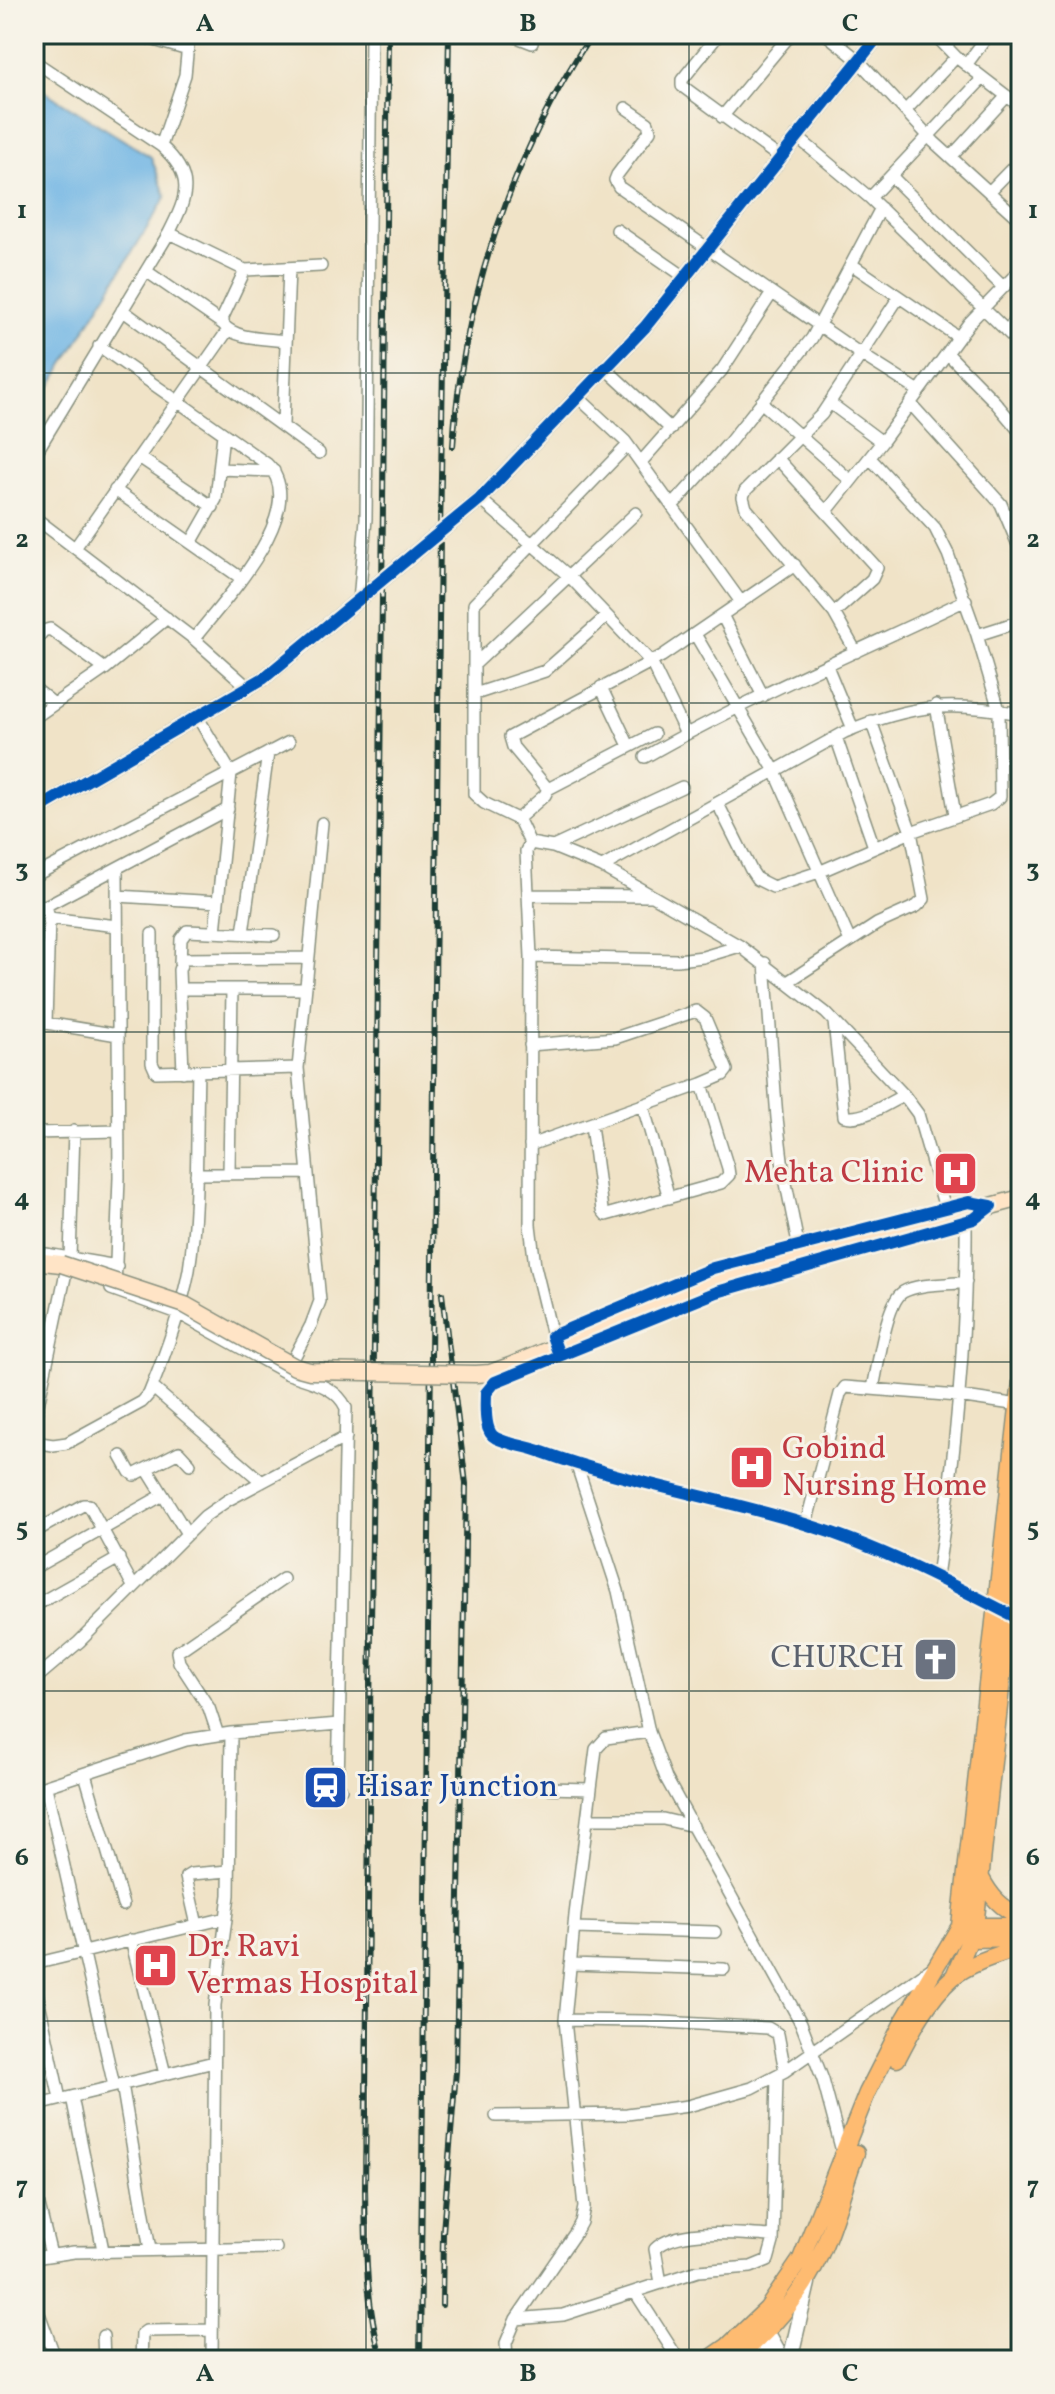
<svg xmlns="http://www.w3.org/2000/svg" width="1055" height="2394" viewBox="0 0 1055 2394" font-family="Vollkorn,serif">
<rect width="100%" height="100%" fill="#f7f3e8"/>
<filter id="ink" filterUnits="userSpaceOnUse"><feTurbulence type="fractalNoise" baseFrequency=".0125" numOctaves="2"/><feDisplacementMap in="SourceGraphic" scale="16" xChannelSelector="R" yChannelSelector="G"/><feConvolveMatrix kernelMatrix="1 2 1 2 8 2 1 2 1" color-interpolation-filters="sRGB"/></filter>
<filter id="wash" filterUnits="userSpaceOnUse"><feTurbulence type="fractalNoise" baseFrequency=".006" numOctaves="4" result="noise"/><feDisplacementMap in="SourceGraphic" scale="32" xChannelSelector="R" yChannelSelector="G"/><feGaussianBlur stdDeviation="1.8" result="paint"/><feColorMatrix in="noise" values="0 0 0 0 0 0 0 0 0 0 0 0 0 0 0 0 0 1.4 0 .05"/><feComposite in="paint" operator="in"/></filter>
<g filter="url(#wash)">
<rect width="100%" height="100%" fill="#f0e3c7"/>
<path fill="#6db4e4" stroke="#46788c" stroke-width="2" d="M34 85 151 157 166 197 34 413Z"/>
</g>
<g filter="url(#ink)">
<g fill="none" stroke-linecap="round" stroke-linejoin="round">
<defs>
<path id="minor" d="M134 34 188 50
M509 34 532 43
M719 34 682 80V86L779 157
M826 34 858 60 934 142 1021 221
M934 34 956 57 1021 107
M34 61 161 146C195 176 188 196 169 233L34 456
M966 65 989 34
M626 108 648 123 650 131 617 175 615 180 619 187 862 355 919 391
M905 111 956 57
M722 117 791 34
M796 136 870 198 1021 345
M161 146 185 75 189 34
M951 157 1007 96
M891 176 1003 287
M989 192 1021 159
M870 198 983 78
M617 230 685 277
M169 233 245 270 321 266
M851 264 958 337
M245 270 223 317V324C235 340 267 338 286 341
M146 271 223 324
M122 310 319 453
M1006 331 1021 315
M99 346 267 464C313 509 222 602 194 639
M947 353 995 402 1021 433
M606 369 671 429
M579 398 625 441 741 602
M761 402 851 481
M830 403 882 442
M910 403 1001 504 1021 552
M283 424 289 268
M139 457 213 507
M777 458 877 568 872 579 834 613
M641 462 722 370 772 293
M219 469 274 471
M115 490 241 578
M480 499 570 577 651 662 686 734
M673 505 729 443 812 338 881 208
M827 511 882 442 969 323 1021 269
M34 517 194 639 249 688
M191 543 216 499 223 434
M75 548 228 330
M359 601 366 519 371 34
M722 615 763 696
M695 634 775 771 850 941
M977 635 1021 621
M34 643 43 631 50 629 105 669
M856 652 834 613 746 508 743 497 745 491 822 414 899 297
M474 665 636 513
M827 666 853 729
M601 687 629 746
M34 688 54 704
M475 694 545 671 607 616
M936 705 955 815
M197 716 231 773 215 932
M34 718 105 669 167 618
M836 737 874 847
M645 757C748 698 859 651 966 600
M548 789 654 734
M718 804 751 870 757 879 773 887 819 872 911 832 991 804 1000 797 999 710 977 635 948 554 935 528 870 458
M519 820 484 803 474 794V604L628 445
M322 823 298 1068 320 1301 311 1325 286 1373C307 1381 336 1385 346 1408L338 1784 341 1789
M530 843 519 820 521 816 545 795 548 789 513 747 510 737 662 656 795 565
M553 847 682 787
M602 867 845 732C913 704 950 701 1021 714
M34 876 289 742
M529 895 649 896
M117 896 218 902
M46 905 49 918 46 1023 118 1035
M34 912 228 809
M49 918 117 926
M243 933 268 753
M152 934V1063L156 1072 298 1068
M531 957 677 960 703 957 740 946
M180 963 181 939 187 931 274 935
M765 963 777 1118 783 1168 798 1244
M789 981 877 924 917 906 924 899 911 832 871 721
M180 989H305
M834 1022 844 1116C863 1121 886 1104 904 1095
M183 1072 179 970 183 959 308 958
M643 1106 669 1198
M591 1125 602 1210 606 1215 721 1183 729 1175 728 1168 702 1084
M34 1133 118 1131
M35 1133 38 1252
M530 1145 702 1084 723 1075 727 1070 705 1018 696 1011 615 1038 530 1045
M229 1173 232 989
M196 1174 308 1173
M34 1252 117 1266
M70 1258 74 1131
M111 1289 178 1313 286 1373
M115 1290 119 1177 117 869
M552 1336 535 1266 530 1225 531 957 526 851 530 843 553 847 602 867 740 946 826 1013 904 1095 918 1114 945 1208
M34 1337 52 1336
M559 1355 552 1336 713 1268 969 1202 991 1206 974 1219 717 1292 495 1382 486 1393C486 1405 483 1432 496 1438 510 1445 527 1446 542 1452 627 1483 718 1497 805 1524 881 1547 951 1584 1021 1620
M152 1387 262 1482
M873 1388C878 1368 886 1302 903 1292 919 1283 947 1285 966 1282
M34 1424 66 1272
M34 1442 53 1445 67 1443 142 1402 149 1394C165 1355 181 1312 189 1270 199 1205 196 1137 198 1071
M121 1456 130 1472 134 1475 179 1452 190 1464
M577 1466 618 1591 649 1732 666 1778 801 2023 823 2080 843 2155
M147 1469 186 1532
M806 1524 840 1394 845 1387 958 1396 1019 1405
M34 1532 83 1505H89L133 1586
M34 1568 163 1495
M937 1576C955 1459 967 1340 966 1222
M34 1606 119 1558
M34 1680 79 1642 205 1516 228 1500 346 1437
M218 1735 209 1708 179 1662 177 1652 283 1579
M85 1774 123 1905
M46 1787 114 2086
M495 1787 590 1789
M34 1790 186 1740 231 1733 339 1724
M587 1819H663L693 1826
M197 1925 186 1877 191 1874 229 1871
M574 1928 715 1932
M131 1940 165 2074
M34 1964 226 1918
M570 1964 724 1969
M34 1979 60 2099
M565 2020 646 2021 768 2028 778 2034 785 2071
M122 2084 150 2250
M72 2097 103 2250
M34 2106 214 2062
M496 2116 627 2114 688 2106 752 2088 785 2071 932 1968
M34 2185 51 2255
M34 2258 74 2252 276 2248
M661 2283 655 2249C679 2226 742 2235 773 2236
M635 2292 675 2354
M34 2300 56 2360
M516 2319 563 2315 698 2271 751 2267 768 2260 773 2242 777 2076
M103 2336 104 2360
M141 2360 142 2334 146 2331 212 2330
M212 2360 215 2005 229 1895 231 1733
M507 2360 506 2343 516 2319 575 2233 581 2222 584 2207 565 2020 575 1915 596 1749 606 1738 649 1732"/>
<path id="tertiary" d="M34 811 264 678 480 499 645 327 880 34
M763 2324 783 2360
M752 2333 768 2360
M790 2360 808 2283"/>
<path id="secondary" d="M34 1261 61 1264
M763 1267 1021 1198"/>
<path id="primary" d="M1021 1381 960 1926 971 1939 1021 1938
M981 1878C991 1897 1001 1908 1021 1917
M954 1976 975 1927 1021 1505
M897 2059C912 2030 928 1999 953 1977 971 1962 999 1955 1021 1947
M708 2360 728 2346 767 2309 801 2259 867 2093 903 2022 960 1926H1021
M734 2360C763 2337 791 2307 809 2276 831 2239 841 2193 856 2153"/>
</defs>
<use href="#minor" stroke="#88907e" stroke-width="14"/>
<use href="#tertiary" stroke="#88907e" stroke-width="17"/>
<use href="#secondary" stroke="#88907e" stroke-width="19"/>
<use href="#primary" stroke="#88907e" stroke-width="19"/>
<use href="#minor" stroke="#fff" stroke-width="11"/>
<use href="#tertiary" stroke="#fff" stroke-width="14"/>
<use href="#secondary" stroke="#ffe4c6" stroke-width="16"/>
<use href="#primary" stroke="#febb71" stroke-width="16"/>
<defs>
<path id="rail" d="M453 446C462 301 512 155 592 34
M442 2305 443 2232 456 2071 466 1484 442 1294
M382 2360C365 2304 366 2247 365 2189L388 34
M420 2360 440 532 449 34"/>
</defs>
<use href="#rail" stroke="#1f3d34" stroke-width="6"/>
<use href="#rail" stroke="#f7f3e8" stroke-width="3" stroke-dasharray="9" stroke-linecap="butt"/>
<defs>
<path id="secondary-bridge" d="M61 1264 185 1305 295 1367 310 1371 476 1374 490 1373 510 1366 687 1292 763 1267"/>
</defs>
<use href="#secondary-bridge" stroke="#88907e" stroke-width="19" stroke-linecap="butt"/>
<use href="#secondary-bridge" stroke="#ffe4c6" stroke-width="16"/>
<defs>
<path id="cycleway" d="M34 811 264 678 480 499 645 327 880 34
M559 1355 552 1336 713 1268 969 1202 991 1206 974 1219 717 1292 495 1382 486 1393C486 1405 483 1432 496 1438 510 1445 527 1446 542 1452 627 1483 718 1497 805 1524 881 1547 951 1584 1021 1620"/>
</defs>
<use href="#cycleway" stroke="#f7f3e8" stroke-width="17"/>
<use href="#cycleway" stroke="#0057b8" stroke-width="12"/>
</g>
</g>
<path fill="none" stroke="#1f3d34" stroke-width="2" stroke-opacity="0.55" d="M366 34V2360M689 34V2360M34 373H1021M34 703H1021M34 1032H1021M34 1362H1021M34 1691H1021M34 2021H1021"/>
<defs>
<symbol id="hospital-square" viewBox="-11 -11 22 22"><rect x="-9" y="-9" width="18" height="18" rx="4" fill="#e0444e" stroke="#f7f3e8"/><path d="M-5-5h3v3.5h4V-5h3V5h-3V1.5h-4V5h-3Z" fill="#fff"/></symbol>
<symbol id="church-square" viewBox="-11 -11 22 22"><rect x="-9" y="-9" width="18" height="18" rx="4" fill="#6b7280" stroke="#f7f3e8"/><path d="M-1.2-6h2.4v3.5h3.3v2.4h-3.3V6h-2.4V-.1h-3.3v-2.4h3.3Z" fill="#fff"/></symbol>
<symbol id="station-square" viewBox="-11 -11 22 22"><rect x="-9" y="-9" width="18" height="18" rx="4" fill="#1a4fb4" stroke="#f7f3e8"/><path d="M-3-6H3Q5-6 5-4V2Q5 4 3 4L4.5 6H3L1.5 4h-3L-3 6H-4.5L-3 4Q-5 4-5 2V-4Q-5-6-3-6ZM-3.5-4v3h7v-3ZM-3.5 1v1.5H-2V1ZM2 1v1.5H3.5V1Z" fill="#fff"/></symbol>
</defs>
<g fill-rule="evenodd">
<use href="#hospital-square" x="930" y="1148" width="51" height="51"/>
<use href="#hospital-square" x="726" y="1442" width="51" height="51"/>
<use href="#church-square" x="910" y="1634" width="51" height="51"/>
<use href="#station-square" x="300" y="1762" width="51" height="51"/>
<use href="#hospital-square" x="130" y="1940" width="51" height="51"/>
</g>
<g text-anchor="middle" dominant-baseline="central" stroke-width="6" stroke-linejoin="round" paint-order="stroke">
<g font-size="32" fill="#be3a42" stroke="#f7f3e8" text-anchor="start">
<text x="924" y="1174" text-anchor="end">Mehta Clinic</text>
<text x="782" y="1450">Gobind<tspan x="782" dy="37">Nursing Home</tspan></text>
<text x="187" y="1948">Dr. Ravi<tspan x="187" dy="37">Vermas Hospital</tspan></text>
</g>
<g font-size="32" fill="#5b616d" stroke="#f7f3e8" text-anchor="end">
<text x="904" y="1659">CHURCH</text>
</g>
<g font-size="32" fill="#164399" stroke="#f7f3e8" text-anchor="start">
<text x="356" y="1788">Hisar Junction</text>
</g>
</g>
<rect width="1055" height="2394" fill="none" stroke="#f7f3e8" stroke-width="88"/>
<rect x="44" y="44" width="967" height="2306" fill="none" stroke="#1f3d34" stroke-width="3"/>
<g font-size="26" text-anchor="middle" font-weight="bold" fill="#1f3d34">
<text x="205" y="31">A</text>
<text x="528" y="31">B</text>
<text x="850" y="31">C</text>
<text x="22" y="218">1</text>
<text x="1033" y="218">1</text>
<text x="22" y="547">2</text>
<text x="1033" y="547">2</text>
<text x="22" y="877">3</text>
<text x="1033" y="877">3</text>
<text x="22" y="1206">4</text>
<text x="1033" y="1206">4</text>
<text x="22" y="1536">5</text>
<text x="1033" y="1536">5</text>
<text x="22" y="1865">6</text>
<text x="1033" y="1865">6</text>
<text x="22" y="2194">7</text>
<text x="1033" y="2194">7</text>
<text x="205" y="2381">A</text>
<text x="528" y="2381">B</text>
<text x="850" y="2381">C</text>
</g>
</svg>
